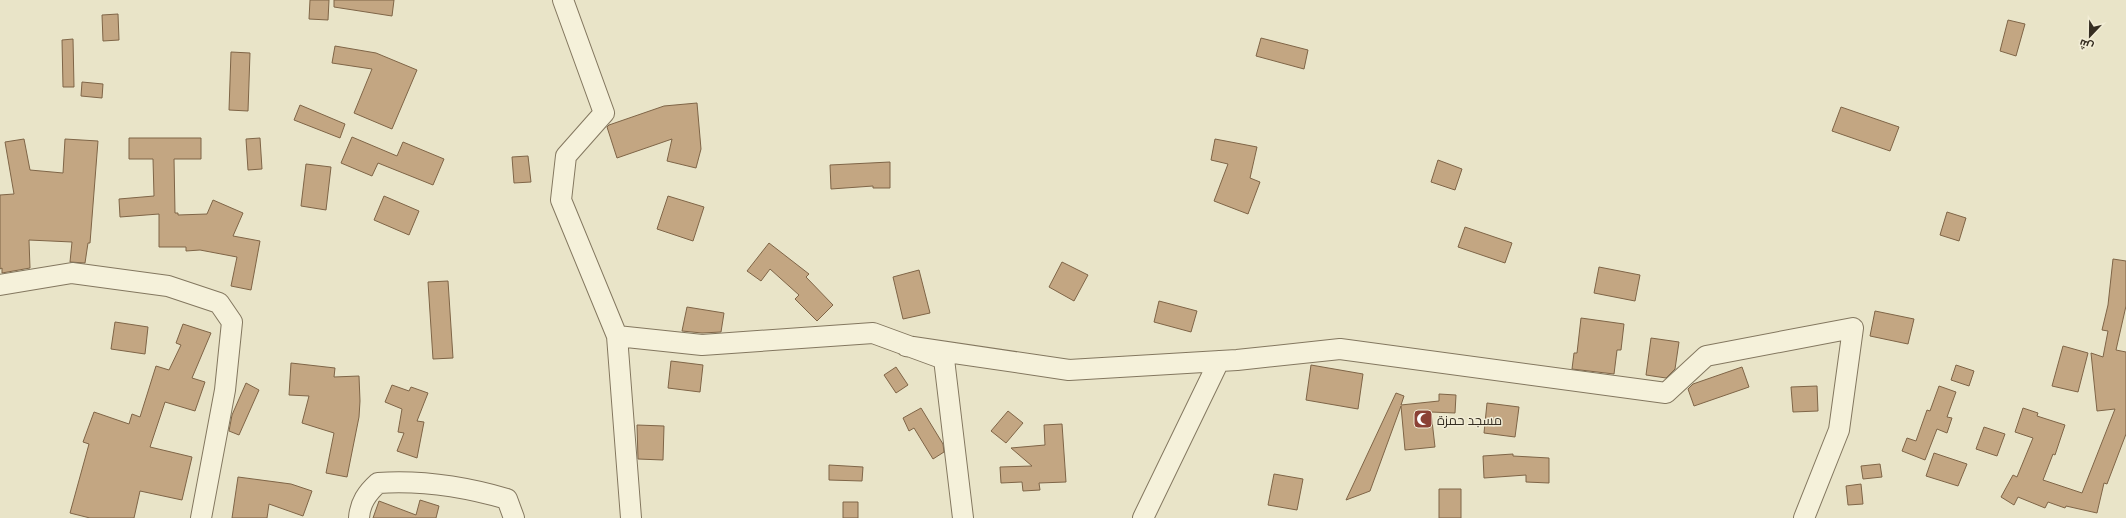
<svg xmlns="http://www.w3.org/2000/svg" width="2126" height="518" viewBox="0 0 2126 518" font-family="'Playfair Display',Cairo,serif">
<rect width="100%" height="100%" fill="#e9e4c8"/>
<path fill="#c3a682" stroke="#7f6547" d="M310 0H329L328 20 309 19Z
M334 0H394L392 16 334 7Z
M118 14 119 40 103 41 102 15Z
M2008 20 2025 24 2016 56 2000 51Z
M1261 38 1308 50 1304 69 1256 56Z
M73 39 74 87H63L62 40Z
M335 46 376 53 417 70 392 129 354 113 372 69 332 63Z
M231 52 250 53 248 111 229 110Z
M82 82 103 84 102 98 81 96Z
M697 103 701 149 696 168 667 161 672 139 617 158 607 127 609 125 664 106Z
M300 105 345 124 340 138 294 120Z
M1841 107 1899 127 1890 151 1832 131Z
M352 137 397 156 403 142 444 159 433 185 378 163 372 176 341 163Z
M129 138H201V159H174L175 213H178V215L207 214 213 200 243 213 233 236 260 241 251 290 231 286 237 257 200 250 186 251V247H159V214L120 217 119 199 154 196 153 159H129Z
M260 138 262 169 248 170 246 139Z
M24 139 30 170 63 173 65 139 98 141 90 243H88L85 263 70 262 72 242 29 240 30 268 2 273V268L0 269V195L14 194 5 142Z
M1215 139 1257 147 1250 178 1260 182 1248 214 1214 201 1228 164 1211 160Z
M528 156 531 182 514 183 512 157Z
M1438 160 1462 169 1455 190 1431 182Z
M890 162V188H873V186L831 189 830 165Z
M306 164 331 167 326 210 301 206Z
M384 196 419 211 409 235 374 220Z
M668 196 704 207 693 241 657 229Z
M1947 212 1966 218 1959 241 1940 235Z
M1465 227 1512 243 1505 263 1458 247Z
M769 243 809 274 806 277 833 305 817 321 795 299 799 295 770 269 761 281 747 271Z
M2113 259 2126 261V306L2116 350 2126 352V434L2107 484 2104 483 2097 513 2066 506 2065 508 2048 502 2045 508 2018 497 2014 505 2001 497 2013 475 2017 477 2033 438 2015 432 2023 408 2038 413 2037 416 2065 425 2055 455 2053 454 2043 480 2082 493 2115 409 2097 411 2091 353 2103 357 2108 331 2102 330 2108 305Z
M1062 262 1088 275 1074 301 1049 287Z
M1599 267 1640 275 1635 301 1594 293Z
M919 270 930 313 903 319 893 277Z
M448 281 453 358 433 359 428 282Z
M1159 301 1197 311 1191 332 1154 322Z
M687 307 724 313 721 332 702 333 682 331Z
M1875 311 1914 319 1908 344 1870 336Z
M1581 318 1624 324 1621 350H1617L1614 374 1572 369 1574 353H1577Z
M115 322 148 327 145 354 111 349Z
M183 324 211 333 192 378 205 382 195 411 165 402 150 447 192 457 182 500 140 491 134 518H90L70 513 89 444 83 442 94 412 129 424 132 414 140 417 156 366 169 370 181 345 176 343Z
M1651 338 1679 342 1675 369 1666 378 1646 375Z
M2063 346 2088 353 2078 392 2052 386Z
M671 361 703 365 700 392 668 388Z
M291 363 335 368 334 377 359 376 360 401 359 417 347 477 326 473 334 433 302 423 309 396 289 395Z
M1311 365 1363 374 1358 409 1306 400Z
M1956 365 1974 371 1969 386 1951 380Z
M896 367 908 385 896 393 884 375Z
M1742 367 1749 387 1694 406 1688 389 1693 384Z
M246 383 259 390 239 435 229 431 232 415Z
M392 385 409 391 411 387 428 393 417 421 424 422 417 458 397 451 404 433 398 432 402 409 385 402Z
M1817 386 1818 411 1793 412 1791 387Z
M1939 386 1956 392 1947 417 1952 418 1947 433 1937 429 1925 460 1902 451 1907 438 1916 441 1927 410 1930 411Z
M1396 393 1404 396 1401 405 1439 401V394L1456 395 1455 413 1431 412 1435 447 1405 450 1401 406 1370 491 1346 500Z
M1487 403 1519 407 1515 437 1484 433Z
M921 408 943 444 944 452 933 459 914 428 909 431 903 418Z
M1008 411 1023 423 1006 443 991 431Z
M1062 424 1066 482 1039 483 1040 490 1023 491 1022 482 1001 483 1000 467 1032 466 1011 448 1045 445 1044 425Z
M637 425 664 426 663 460 638 459Z
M1984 427 2005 434 1997 456 1976 449Z
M1934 453 1967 464 1958 486 1926 476Z
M1513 454V456L1549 458V483L1526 482V475L1484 478 1483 456Z
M1880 464 1882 477 1863 479 1861 466Z
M829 465 863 467 862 481 829 480Z
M1274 474 1303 479 1297 510 1268 505Z
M238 477 291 484 312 491 303 516 269 504 267 518H232Z
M1861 484 1863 504 1848 505 1846 486Z
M1439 489H1461V518H1439Z
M420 500 439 506 436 518H373L379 501 416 515Z
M843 502H858V518H843Z"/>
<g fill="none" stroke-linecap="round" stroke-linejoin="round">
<defs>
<path id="minor" d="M563 0 604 113 566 156 561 200 617 336 631 518
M0 285 72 273 168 286 219 303 232 322 225 390 201 518
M617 336 702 345 873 333 944 359 963 518
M906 346 1069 370 1237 360 1340 349 1666 393 1706 356 1853 328 1839 430 1804 518
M359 518C360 503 367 493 378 483 421 480 466 487 507 499L514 518
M1143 518 1219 361"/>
</defs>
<use href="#minor" stroke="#83775f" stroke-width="22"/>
<use href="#minor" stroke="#f5f1da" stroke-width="20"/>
</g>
<defs>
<symbol id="mosque-square" viewBox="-11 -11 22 22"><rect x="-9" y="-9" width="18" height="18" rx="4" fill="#8b4136" stroke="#f2edd6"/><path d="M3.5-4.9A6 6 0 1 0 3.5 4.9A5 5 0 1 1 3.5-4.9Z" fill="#fff"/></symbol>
</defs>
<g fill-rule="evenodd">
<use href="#mosque-square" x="1412" y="408" width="22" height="22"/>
</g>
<g text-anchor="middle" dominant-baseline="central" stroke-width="3" stroke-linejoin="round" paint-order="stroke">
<g font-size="13" fill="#352d21" stroke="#f2edd6" text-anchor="start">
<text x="1437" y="419">مسجد حمزة</text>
</g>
</g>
<g transform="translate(2090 36) rotate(202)" stroke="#f2edd6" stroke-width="3" paint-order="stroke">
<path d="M0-3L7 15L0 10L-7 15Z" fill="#352d21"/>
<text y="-6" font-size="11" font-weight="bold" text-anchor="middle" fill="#352d21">ش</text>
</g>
</svg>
